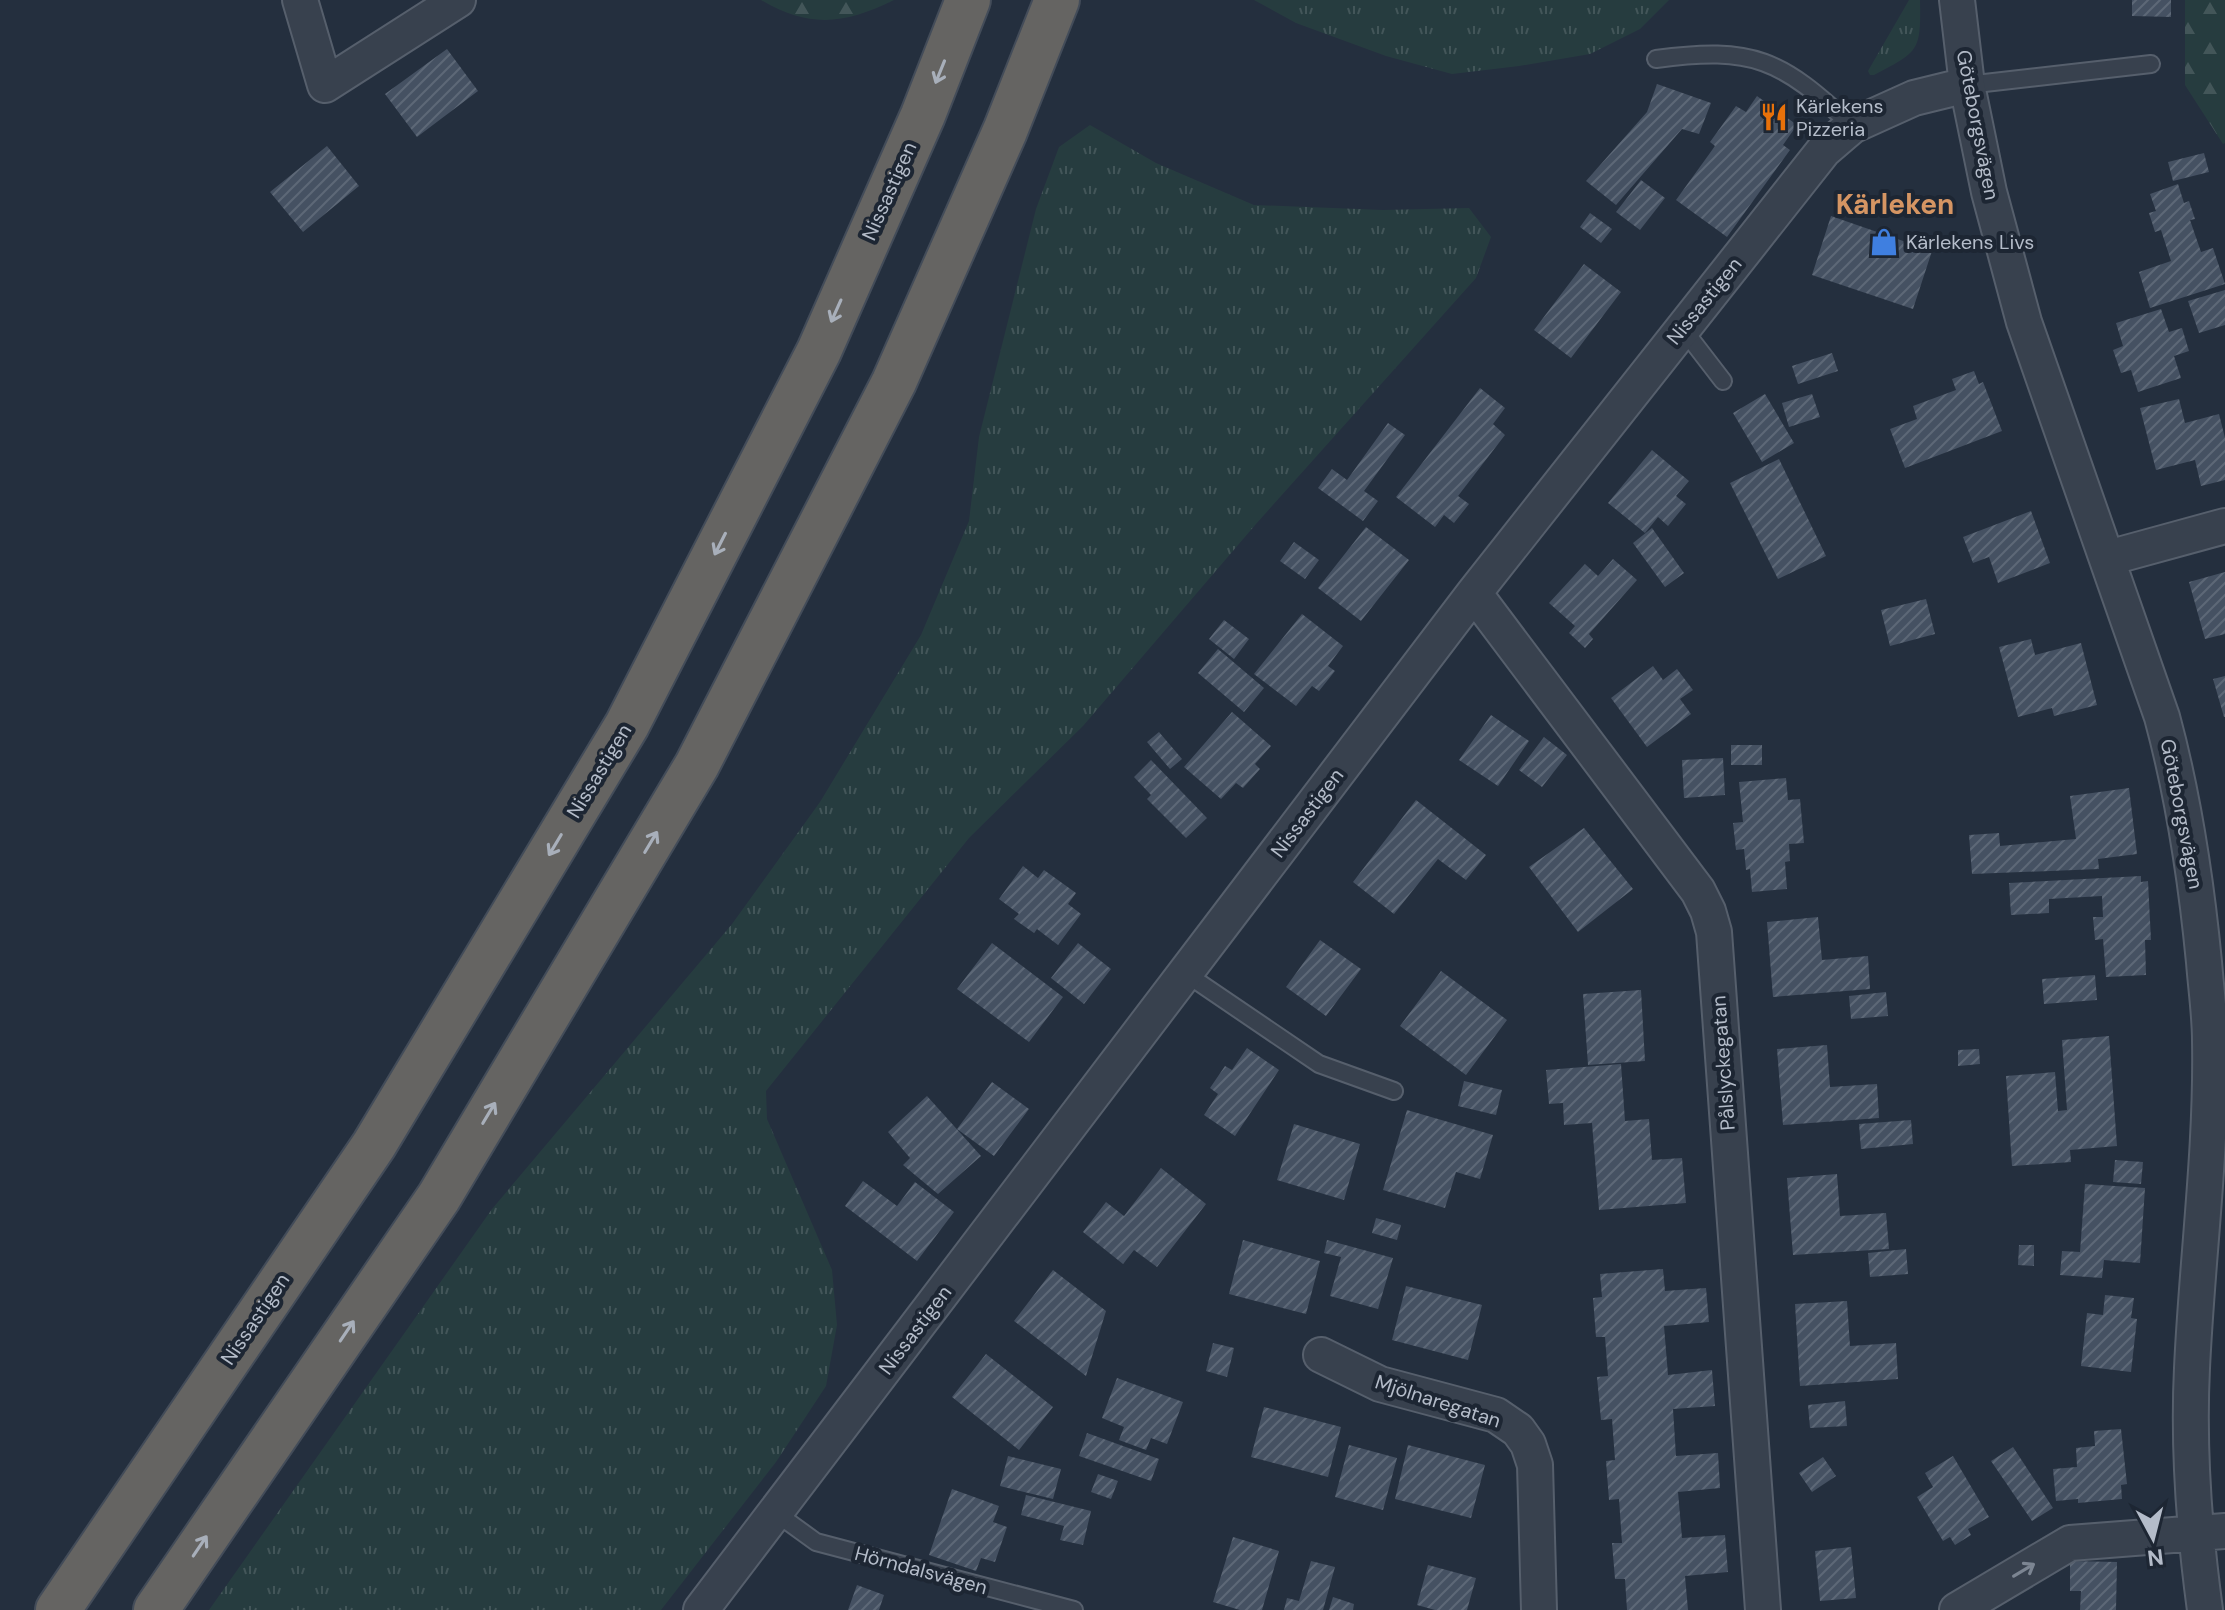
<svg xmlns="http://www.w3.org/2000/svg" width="2225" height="1610" viewBox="0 0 2225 1610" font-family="'DM Sans',sans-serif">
<defs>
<pattern id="grass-tufts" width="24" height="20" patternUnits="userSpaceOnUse" patternTransform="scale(2)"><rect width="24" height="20" fill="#263c3f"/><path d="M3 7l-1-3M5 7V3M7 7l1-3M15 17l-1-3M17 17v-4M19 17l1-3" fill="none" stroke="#435659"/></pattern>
<pattern id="forest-firs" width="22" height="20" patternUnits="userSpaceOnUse" patternTransform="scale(2)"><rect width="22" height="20" fill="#263c3f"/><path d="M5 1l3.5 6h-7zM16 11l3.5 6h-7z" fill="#435659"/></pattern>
<pattern id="building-hatch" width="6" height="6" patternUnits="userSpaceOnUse" patternTransform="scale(2)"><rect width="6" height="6" fill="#455162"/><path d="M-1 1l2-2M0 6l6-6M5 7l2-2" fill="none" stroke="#5d6877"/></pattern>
</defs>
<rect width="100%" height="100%" fill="#242f3e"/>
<path fill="url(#grass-tufts)" d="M1254 0H1669L1640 29 1590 54 1519 66 1452 74 1386 56 1296 23Z
M1909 0H1920C1921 51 1919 52 1874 75H1870L1868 71Z
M1090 125 1156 163 1254 205 1383 210 1469 208 1491 237 1476 278 1256 524 1083 726 969 838 766 1091 767 1119 832 1270 837 1325 826 1386 776 1462 661 1610H209L492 1209 732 924 820 802 921 635 969 521 979 437 1036 209 1059 147Z"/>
<path fill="url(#forest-firs)" d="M761 0H894C845 24 810 29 761 0Z
M2185 0H2225V143L2223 144 2185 85Z"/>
<path fill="url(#building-hatch)" d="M2132 0H2171V17L2132 16Z
M447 49 478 91 417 137 385 94Z
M1657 84 1711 103 1699 134 1682 129 1616 205 1586 181 1647 112Z
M1757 96 1797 125 1783 145 1790 150 1727 237 1676 200 1715 146 1710 142 1736 106 1746 112Z
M327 146 359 186 303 232 270 192Z
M2204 153 2209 172 2173 181 2168 162Z
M1641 180 1665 198 1640 230 1616 212Z
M2178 184 2184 203 2189 201 2195 219 2190 220 2201 252 2213 248 2225 284 2150 308 2139 272 2171 261 2161 230 2155 232 2149 213 2156 211 2150 194Z
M1590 213 1612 229 1601 243 1580 227Z
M1831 216 1932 251 1913 309 1812 275Z
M1584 264 1621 292 1571 358 1534 330Z
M2225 290V325L2199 333 2188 301Z
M2161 309 2169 332 2182 328 2189 351 2174 356 2181 378 2138 392 2131 370 2121 373 2113 350 2123 346 2116 323Z
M1832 353 1838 371 1798 384 1792 366Z
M1974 371 1979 384 1983 382 2002 431 1905 468 1890 429 1917 419 1913 406 1956 390 1952 379Z
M1480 388 1505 408 1493 424 1505 435 1458 496 1469 504 1454 523 1444 515 1435 527 1396 497Z
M1765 394 1794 443 1762 462 1733 413Z
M1812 394 1820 417 1789 427 1782 403Z
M2179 399 2185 423 2219 414 2225 438V480L2201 486 2195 460 2156 470 2140 408Z
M1388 423 1405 435 1364 491 1378 501 1363 521 1318 488 1332 469 1347 480Z
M1652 450 1689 481 1676 496 1686 504 1668 526 1658 517 1645 533 1608 503Z
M1779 459 1826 556 1778 579 1730 483Z
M2031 511 2050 563 1998 583 1989 557 1973 563 1963 537Z
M1366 527 1409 560 1361 621 1318 588Z
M1652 528 1684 573 1665 587 1633 543Z
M1294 542 1319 560 1305 579 1280 561Z
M1613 559 1637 580 1589 634 1593 639 1585 648 1569 633 1575 626 1549 603 1585 564 1598 576Z
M2225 572V634L2205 639 2189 582Z
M1926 599 1935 634 1890 646 1881 610Z
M1302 614 1343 646 1328 666 1335 671 1319 691 1312 686 1296 706 1254 674Z
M1224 620 1249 639 1234 659 1209 639Z
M2031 639 2035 655 2081 643 2097 705 2054 716 2052 708 2018 717 1999 647Z
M1218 649 1264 688 1244 712 1198 673Z
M1653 666 1663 680 1677 669 1693 690 1680 699 1691 714 1647 747 1611 698Z
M2225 676V717H2224L2213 679Z
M1232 712 1271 746 1255 764 1260 769 1243 788 1236 783 1221 799 1184 767Z
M1491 715 1529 741 1498 786 1459 760Z
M1159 732 1182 759 1170 769 1147 742Z
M1544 737 1567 755 1542 787 1519 770Z
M1731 745H1762V765H1731Z
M1723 758 1725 795 1684 798 1682 760Z
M1151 760 1207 818 1186 838 1147 799 1151 795 1134 777Z
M1786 778 1788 800 1800 799 1804 843 1789 844 1790 861 1785 862 1787 889 1752 892 1750 869 1746 870 1744 849 1736 850 1733 823 1743 822 1739 782Z
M2129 788 2137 854 2098 859 2099 869 1972 874 1969 835 1999 833 2000 846 2076 839 2070 796Z
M1416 800 1486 855 1466 880 1438 859 1394 914 1353 882Z
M1584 828 1633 889 1578 932 1529 867Z
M1023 866 1038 878 1044 870 1076 893 1068 904 1081 914 1058 945 1037 929 1034 933 1014 919 1019 914 999 899Z
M2141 876V882L2148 881 2151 940H2145L2146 975 2106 977 2103 939 2095 940 2093 917H2103L2102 896 2049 899V913L2011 915 2009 883Z
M1818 917 1822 960 1868 956 1870 989 1773 997 1767 922Z
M1320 940 1361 969 1326 1016 1286 987Z
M992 943 1063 997 1029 1042 957 989Z
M1078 943 1111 969 1084 1004 1051 978Z
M1441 971 1507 1020 1466 1075 1400 1026Z
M2095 975 2097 1000 2044 1004 2042 979Z
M1641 990 1645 1061 1588 1065 1583 994Z
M1886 992 1888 1016 1851 1019 1849 996Z
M2109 1036 2117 1146 2070 1150 2071 1162 2012 1166 2006 1076 2055 1072 2058 1111 2067 1110 2062 1040Z
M1827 1045 1830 1087 1877 1084 1879 1118 1783 1125 1777 1049Z
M1247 1048 1279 1070 1235 1136 1204 1115 1218 1094 1210 1088 1225 1066 1232 1070Z
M1979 1049 1980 1064 1958 1066V1050Z
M1621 1064 1625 1121 1649 1119 1652 1160 1682 1158 1686 1203 1599 1210 1592 1123 1564 1125 1563 1103 1549 1104 1546 1070Z
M1464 1081 1502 1090 1496 1115 1458 1106Z
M992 1082 1029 1109 994 1156 957 1129Z
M927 1096 981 1156 938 1194 903 1165 910 1158 888 1132Z
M1407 1110 1493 1135 1480 1179 1456 1172 1445 1208 1383 1190Z
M1911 1120 1913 1144 1861 1149 1859 1124Z
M1294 1124 1360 1144 1344 1200 1277 1180Z
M2115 1160 2143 1162 2141 1184 2113 1182Z
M1161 1168 1206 1204 1157 1267 1134 1250 1123 1264 1083 1232 1106 1202 1124 1216Z
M1837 1174 1840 1216 1886 1213 1889 1249 1793 1255 1787 1178Z
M863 1181 897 1206 915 1182 954 1212 917 1261 845 1206Z
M2085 1184 2145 1188 2140 1263 2104 1260 2102 1278 2060 1275 2062 1251 2080 1252Z
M1376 1218 1401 1225 1397 1240 1372 1233Z
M1243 1240 1320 1261 1306 1314 1229 1294Z
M1327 1240 1393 1258 1378 1309 1330 1296 1341 1257 1324 1253Z
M2019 1245H2034V1266L2018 1265Z
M1906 1249 1908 1274 1870 1277 1868 1253Z
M1663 1269 1665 1291 1706 1288 1709 1322 1664 1326 1668 1375 1712 1370 1715 1406 1673 1409 1676 1456 1718 1453 1720 1488 1678 1492 1682 1538 1725 1535 1728 1572 1685 1576 1688 1610H1627L1625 1579H1615L1612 1543H1622L1619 1499 1609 1500 1606 1461 1615 1460 1612 1419 1601 1420 1597 1377 1608 1376 1605 1337H1596L1593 1298 1602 1297 1600 1274Z
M1053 1270 1106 1311 1086 1376 1014 1321Z
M1406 1286 1482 1305 1468 1360 1392 1340Z
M2105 1295 2134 1298 2131 1318 2137 1319 2131 1372 2081 1366 2087 1313 2103 1315Z
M1847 1301 1850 1346 1896 1343 1898 1379 1800 1386 1795 1304Z
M1213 1343 1234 1348 1227 1377 1206 1371Z
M986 1354 1053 1407 1019 1450 952 1397Z
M1117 1378 1183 1402 1167 1444 1151 1438 1146 1450 1119 1440 1124 1427 1102 1418Z
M1845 1401 1847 1426 1810 1428 1808 1405Z
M1264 1407 1341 1427 1328 1477 1251 1457Z
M2121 1429 2127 1484 2121 1485 2122 1499 2078 1503V1499L2056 1501 2053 1469 2077 1467 2076 1448 2095 1446 2094 1431Z
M1087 1433 1159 1459 1151 1481 1079 1456Z
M1349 1445 1397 1458 1383 1510 1335 1497Z
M1408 1445 1485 1465 1471 1518 1395 1499Z
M2013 1447 2053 1508 2032 1521 1991 1461Z
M1008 1456 1061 1469 1053 1499 1000 1486Z
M1953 1456 1989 1517 1968 1529 1971 1535 1955 1545 1950 1537 1943 1541 1917 1497 1933 1487 1925 1473Z
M1823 1457 1836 1476 1812 1492 1799 1473Z
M1098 1474 1118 1481 1111 1499 1091 1492Z
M952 1489 999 1506 993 1522 1007 1527 995 1562 981 1558 976 1571 929 1555Z
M1026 1495 1091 1511 1083 1545 1060 1540 1064 1526 1021 1515Z
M1233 1537 1279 1551 1262 1610H1240L1213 1602Z
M1851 1547 1856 1598 1820 1601 1815 1551Z
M1311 1561 1335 1567 1323 1610H1284L1287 1598 1299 1601Z
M2070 1561 2117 1562 2116 1610H2080L2081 1591H2070Z
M1428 1565 1476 1578 1467 1610H1435L1417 1605Z
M857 1585 884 1595 879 1610H848Z
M1333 1597 1354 1604 1353 1610H1329Z"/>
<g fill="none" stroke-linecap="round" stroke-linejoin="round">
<defs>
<path id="service" d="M1656 59C1753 46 1781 59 1852 126
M1967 85 2151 64
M1683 329 1723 381
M1185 973 1319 1064 1394 1091
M776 1513 816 1542 1074 1610"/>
<path id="minor" d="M300 0 325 85 458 0
M1957 0 1967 85 1989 192 2024 322 2162 717C2184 798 2196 879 2204 962 2206 988 2210 1015 2210 1041 2212 1150 2197 1259 2192 1368 2188 1449 2194 1529 2205 1610
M2108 558 2225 526
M1474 593 1698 891 1708 911 1714 932 1763 1610
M1321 1355 1380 1384 1496 1415 1518 1430 1528 1444 1535 1465 1539 1610
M701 1610 1474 593 1824 150 1852 126 1914 98 1967 85
M1957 1610 2070 1543 2225 1531"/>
<path id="trunk" d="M58 1610 374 1145 627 725 819 351 923 115 968 0
M156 1610 439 1197 697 765 894 382 1005 131 1057 0"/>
</defs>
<use href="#service" stroke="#565f6c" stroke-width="20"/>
<use href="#minor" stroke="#565f6c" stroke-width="38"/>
<use href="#trunk" stroke="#434c59" stroke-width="48"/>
<use href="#service" stroke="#38414e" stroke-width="16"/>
<use href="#minor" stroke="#38414e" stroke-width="34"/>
<use href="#trunk" stroke="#656462" stroke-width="44"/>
</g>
<defs><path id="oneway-shaft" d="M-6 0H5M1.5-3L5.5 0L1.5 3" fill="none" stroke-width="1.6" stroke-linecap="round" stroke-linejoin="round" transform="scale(2)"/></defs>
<g stroke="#a8afba">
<use href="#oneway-shaft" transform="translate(940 72) rotate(112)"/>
<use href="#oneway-shaft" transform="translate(836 311) rotate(114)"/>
<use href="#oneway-shaft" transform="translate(720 544) rotate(117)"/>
<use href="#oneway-shaft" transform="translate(651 842) rotate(-59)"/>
<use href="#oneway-shaft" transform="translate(555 845) rotate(121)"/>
<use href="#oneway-shaft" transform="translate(489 1113) rotate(-59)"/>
<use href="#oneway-shaft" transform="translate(347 1331) rotate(-56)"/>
<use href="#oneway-shaft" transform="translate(200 1546) rotate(-56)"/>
</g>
<use stroke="#7c8592" href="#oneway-shaft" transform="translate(2024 1570) rotate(-31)"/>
<defs>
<symbol id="restaurant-bare" viewBox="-9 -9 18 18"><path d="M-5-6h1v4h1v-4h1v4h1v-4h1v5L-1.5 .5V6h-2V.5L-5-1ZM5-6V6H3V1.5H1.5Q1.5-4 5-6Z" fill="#e8710a" stroke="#1d2633" stroke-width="2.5" paint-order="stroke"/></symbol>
<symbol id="shop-bare" viewBox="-9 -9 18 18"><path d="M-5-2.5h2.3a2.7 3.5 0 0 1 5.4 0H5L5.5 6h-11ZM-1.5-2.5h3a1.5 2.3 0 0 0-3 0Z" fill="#3f7fe0" stroke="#1d2633" stroke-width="2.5" paint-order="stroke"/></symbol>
</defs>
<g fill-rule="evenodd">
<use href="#restaurant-bare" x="1754" y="97" width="40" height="40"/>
<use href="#shop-bare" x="1864" y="222" width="40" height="40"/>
</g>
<g text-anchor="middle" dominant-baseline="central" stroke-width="8" stroke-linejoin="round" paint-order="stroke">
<g font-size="20" fill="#b4bcc9" stroke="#1d2633" text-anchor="start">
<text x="1796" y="106">Kärlekens<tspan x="1796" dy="23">Pizzeria</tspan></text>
<text x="1906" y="242">Kärlekens Livs</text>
</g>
<g font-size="20" fill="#b4bcc9" stroke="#1d2633">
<text transform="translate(1978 125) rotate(79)">Göteborgsvägen</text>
<text transform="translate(889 191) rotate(-66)">Nissastigen</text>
<text transform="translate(1704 301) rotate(-51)">Nissastigen</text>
<text transform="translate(599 771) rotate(-59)">Nissastigen</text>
<text transform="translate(1307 813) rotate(-53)">Nissastigen</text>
<text transform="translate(2182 814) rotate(79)">Göteborgsvägen</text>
<text transform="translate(1723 1063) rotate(-94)">Pålslyckegatan</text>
<text transform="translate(255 1319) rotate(-56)">Nissastigen</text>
<text transform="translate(915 1330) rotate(-53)">Nissastigen</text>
<text transform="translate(1438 1401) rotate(18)">Mjölnaregatan</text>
<text transform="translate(921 1570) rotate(15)">Hörndalsvägen</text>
</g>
<g font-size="28" font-weight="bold" fill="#d59563" stroke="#1d2633">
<text x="1895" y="204">Kärleken</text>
</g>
</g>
<g transform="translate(2153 1538) rotate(173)" stroke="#1d2633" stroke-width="6" paint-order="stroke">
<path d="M0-6L14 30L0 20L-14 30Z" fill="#b4bcc9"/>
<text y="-12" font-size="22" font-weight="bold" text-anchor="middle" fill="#b4bcc9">N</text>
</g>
</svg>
